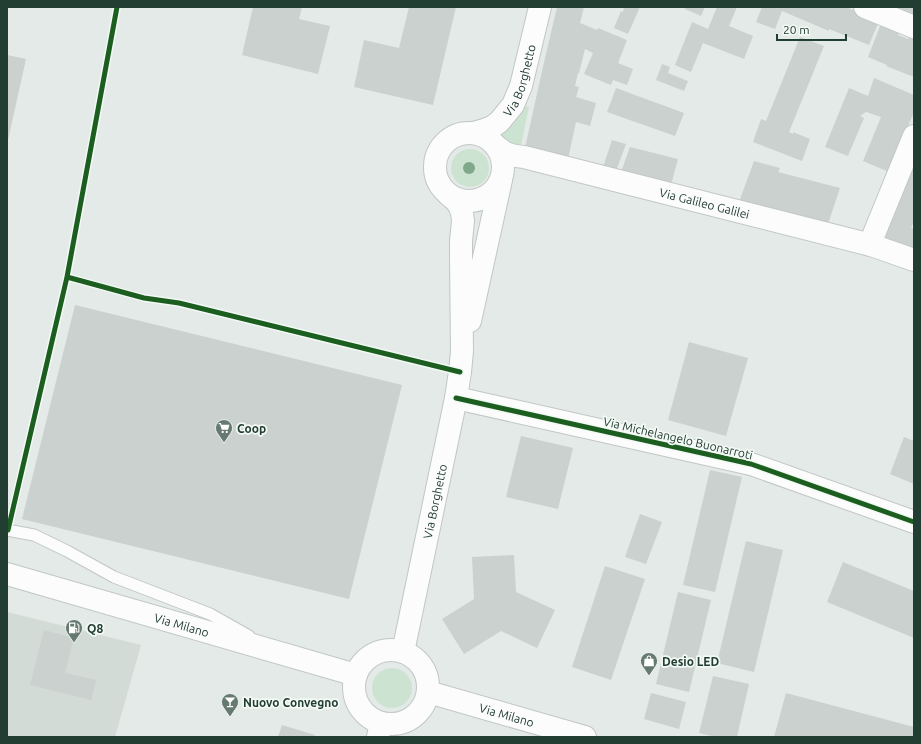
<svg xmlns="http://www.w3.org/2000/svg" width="921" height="744" viewBox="0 0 921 744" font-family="Ubuntu,sans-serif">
<rect width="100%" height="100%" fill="#e4eae7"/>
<path fill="#d2dbd6" d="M7 612 141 645 115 737H7Z"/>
<path fill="#cde3d1" d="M526 106 529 107 521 145H510L506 146 501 132 502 129Z
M451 168a19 19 0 1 1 38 0a19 19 0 1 1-38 0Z
M372 688a20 20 0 1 1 40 0a20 20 0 1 1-40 0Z"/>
<path fill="#cbd1ce" d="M253 7H302L299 19 330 26 318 74 242 55Z
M409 7H456L433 105 354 87 364 40 399 48Z
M557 7H584L580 23 597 30 598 28 627 40 618 63 633 69 627 85 613 80 611 85 584 74 593 53 585 49 579 73H578L575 86 579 87 576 97 596 103 590 126 576 122 568 159 525 148 542 71Z
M624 7H640L628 34 614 28 621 11 623 12Z
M685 7H705L701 16 685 9Z
M717 7H737L729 26 753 36 744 59 703 43 691 72 675 65 692 22 708 29Z
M762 7H846L879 21 869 45 829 29V31L782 11 775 29 756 22Z
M889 7H914V17Z
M882 21 899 28 898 35 908 39 912 33 914 34V77L886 66 887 65 868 57Z
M800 37 824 46 789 132 793 134V132L810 139 802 161 753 142 761 119 766 121Z
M7 55 26 59 8 140H7Z
M662 64 670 67 668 73 688 81 684 91 656 80Z
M874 78 914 95V112L889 172 863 161 881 117 866 112 860 116 864 118 848 156 825 147 849 88 868 96Z
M616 88 684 113 675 136 607 112Z
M612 140 626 144 616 171 603 167Z
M630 147 678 159 671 185 621 172Z
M914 159V221L911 228 914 229V250L881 239Z
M754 161 780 168 778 172 840 188 828 224 739 202Z
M75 305 402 385 349 599 22 519Z
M689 342 748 358 726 436 668 420Z
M521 436 573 448 558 509 506 497Z
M904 437 914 441V484L890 474Z
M710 470 742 477 715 592 683 585Z
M640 514 662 522 646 564 625 557Z
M746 541 783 550 754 672 717 663Z
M514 555 516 592 555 610 537 648 501 631 464 654 442 619 474 599 472 557Z
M843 562 914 591V638L827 602Z
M605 566 645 579 611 680 572 667Z
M678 592 711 600 689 692 656 684Z
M44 630 74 638 65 673 96 680 91 700 30 685Z
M713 676 749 684 737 737H716L699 733Z
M651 693 686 702 679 729 644 719Z
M786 693 914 727V737H774Z
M282 725 315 735 314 737H278Z"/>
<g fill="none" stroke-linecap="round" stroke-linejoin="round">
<defs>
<path id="lane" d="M7 530 34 535 67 551 114 577 210 614 249 636"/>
<g id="street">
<path d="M865 7 914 27"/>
<circle cx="469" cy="167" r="34"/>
<path id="s1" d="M473 133 484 130 492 127 499 122 513 105 521 86 540 7"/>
<path id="s2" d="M496 146C505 154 512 156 524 157L871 245 914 260"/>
<path d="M871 245 874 234 914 136"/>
<path d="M470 321 501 180"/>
<path d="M456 398 751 464 914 522"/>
<path id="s3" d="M403 652 456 398 460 372 462 351 461 260V241L463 221 462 213 460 207 456 201 449 195"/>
<path d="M378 737 381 723"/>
</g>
<g id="secondary">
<path id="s4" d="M7 574 356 675"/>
<circle cx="391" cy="687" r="37"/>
<path id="s5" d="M428 692 585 737"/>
</g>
</defs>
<use href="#lane" stroke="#c1c7c4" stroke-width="13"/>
<use href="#street" stroke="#c1c7c4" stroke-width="24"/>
<use href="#secondary" stroke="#c0c7c4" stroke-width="24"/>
<use href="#lane" stroke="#fbfcfb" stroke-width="11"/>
<use href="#street" stroke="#fbfcfb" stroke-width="22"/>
<use href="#secondary" stroke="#fbfcfb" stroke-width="22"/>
<defs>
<path id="cycleway" d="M117 7 67 277 144 298 179 303 460 372
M456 398 751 464 914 522
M8 530 67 277"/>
</defs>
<use href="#cycleway" stroke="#f3f9f5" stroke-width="8"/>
<use href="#cycleway" stroke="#1b5e20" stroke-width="5"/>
</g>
<circle fill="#7fa98a" cx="469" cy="168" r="6"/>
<defs>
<symbol id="supermarket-pin" viewBox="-11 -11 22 30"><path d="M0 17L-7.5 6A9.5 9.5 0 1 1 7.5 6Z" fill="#667a71" stroke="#f3f9f5"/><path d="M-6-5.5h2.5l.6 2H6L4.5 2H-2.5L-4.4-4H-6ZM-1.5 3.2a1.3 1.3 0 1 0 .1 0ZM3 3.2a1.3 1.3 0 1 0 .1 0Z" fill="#fff"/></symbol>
<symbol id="fuel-pin" viewBox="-11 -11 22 30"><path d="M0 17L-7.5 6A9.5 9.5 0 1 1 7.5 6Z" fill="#667a71" stroke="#f3f9f5"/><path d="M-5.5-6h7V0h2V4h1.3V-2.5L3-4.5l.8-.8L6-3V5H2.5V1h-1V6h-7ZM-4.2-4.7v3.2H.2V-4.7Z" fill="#fff"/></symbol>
<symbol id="shop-pin" viewBox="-11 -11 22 30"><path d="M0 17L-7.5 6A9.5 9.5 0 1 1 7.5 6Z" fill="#667a71" stroke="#f3f9f5"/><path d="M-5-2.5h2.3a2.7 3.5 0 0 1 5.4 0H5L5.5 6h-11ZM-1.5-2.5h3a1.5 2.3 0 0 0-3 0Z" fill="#fff"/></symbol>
<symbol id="bar-pin" viewBox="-11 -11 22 30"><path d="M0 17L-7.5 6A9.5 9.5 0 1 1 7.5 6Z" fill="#667a71" stroke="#f3f9f5"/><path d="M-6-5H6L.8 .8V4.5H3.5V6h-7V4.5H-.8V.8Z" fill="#fff"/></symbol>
</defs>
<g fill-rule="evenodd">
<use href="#supermarket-pin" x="214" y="418" width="20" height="27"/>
<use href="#fuel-pin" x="64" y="618" width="20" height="27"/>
<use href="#shop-pin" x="639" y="651" width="20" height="27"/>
<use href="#bar-pin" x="220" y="692" width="20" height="27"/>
</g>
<g text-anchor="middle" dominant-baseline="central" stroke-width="3.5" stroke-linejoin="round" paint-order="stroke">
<g font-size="12" fill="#223d32" stroke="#f3f9f5">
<text stroke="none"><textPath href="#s1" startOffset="76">Via Borghetto</textPath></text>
<text stroke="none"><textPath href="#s2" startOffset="217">Via Galileo Galilei</textPath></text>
<text transform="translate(678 438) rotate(13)">Via Michelangelo Buonarroti</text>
<text stroke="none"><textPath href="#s3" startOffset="154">Via Borghetto</textPath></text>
<text stroke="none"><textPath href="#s4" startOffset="182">Via Milano</textPath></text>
<text stroke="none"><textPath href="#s5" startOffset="82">Via Milano</textPath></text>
</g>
<g font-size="12" font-weight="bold" fill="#223d32" stroke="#f3f9f5" text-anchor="start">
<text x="237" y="428">Coop</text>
<text x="87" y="628">Q8</text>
<text x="662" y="661">Desio LED</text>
<text x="243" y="702">Nuovo Convegno</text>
</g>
</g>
<rect width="921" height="744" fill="none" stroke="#223d32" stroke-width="16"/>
<path d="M777 34v6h69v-6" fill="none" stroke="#223d32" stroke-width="2"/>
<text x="783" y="34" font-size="12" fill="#223d32" stroke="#f3f9f5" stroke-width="3" paint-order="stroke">20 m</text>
</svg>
